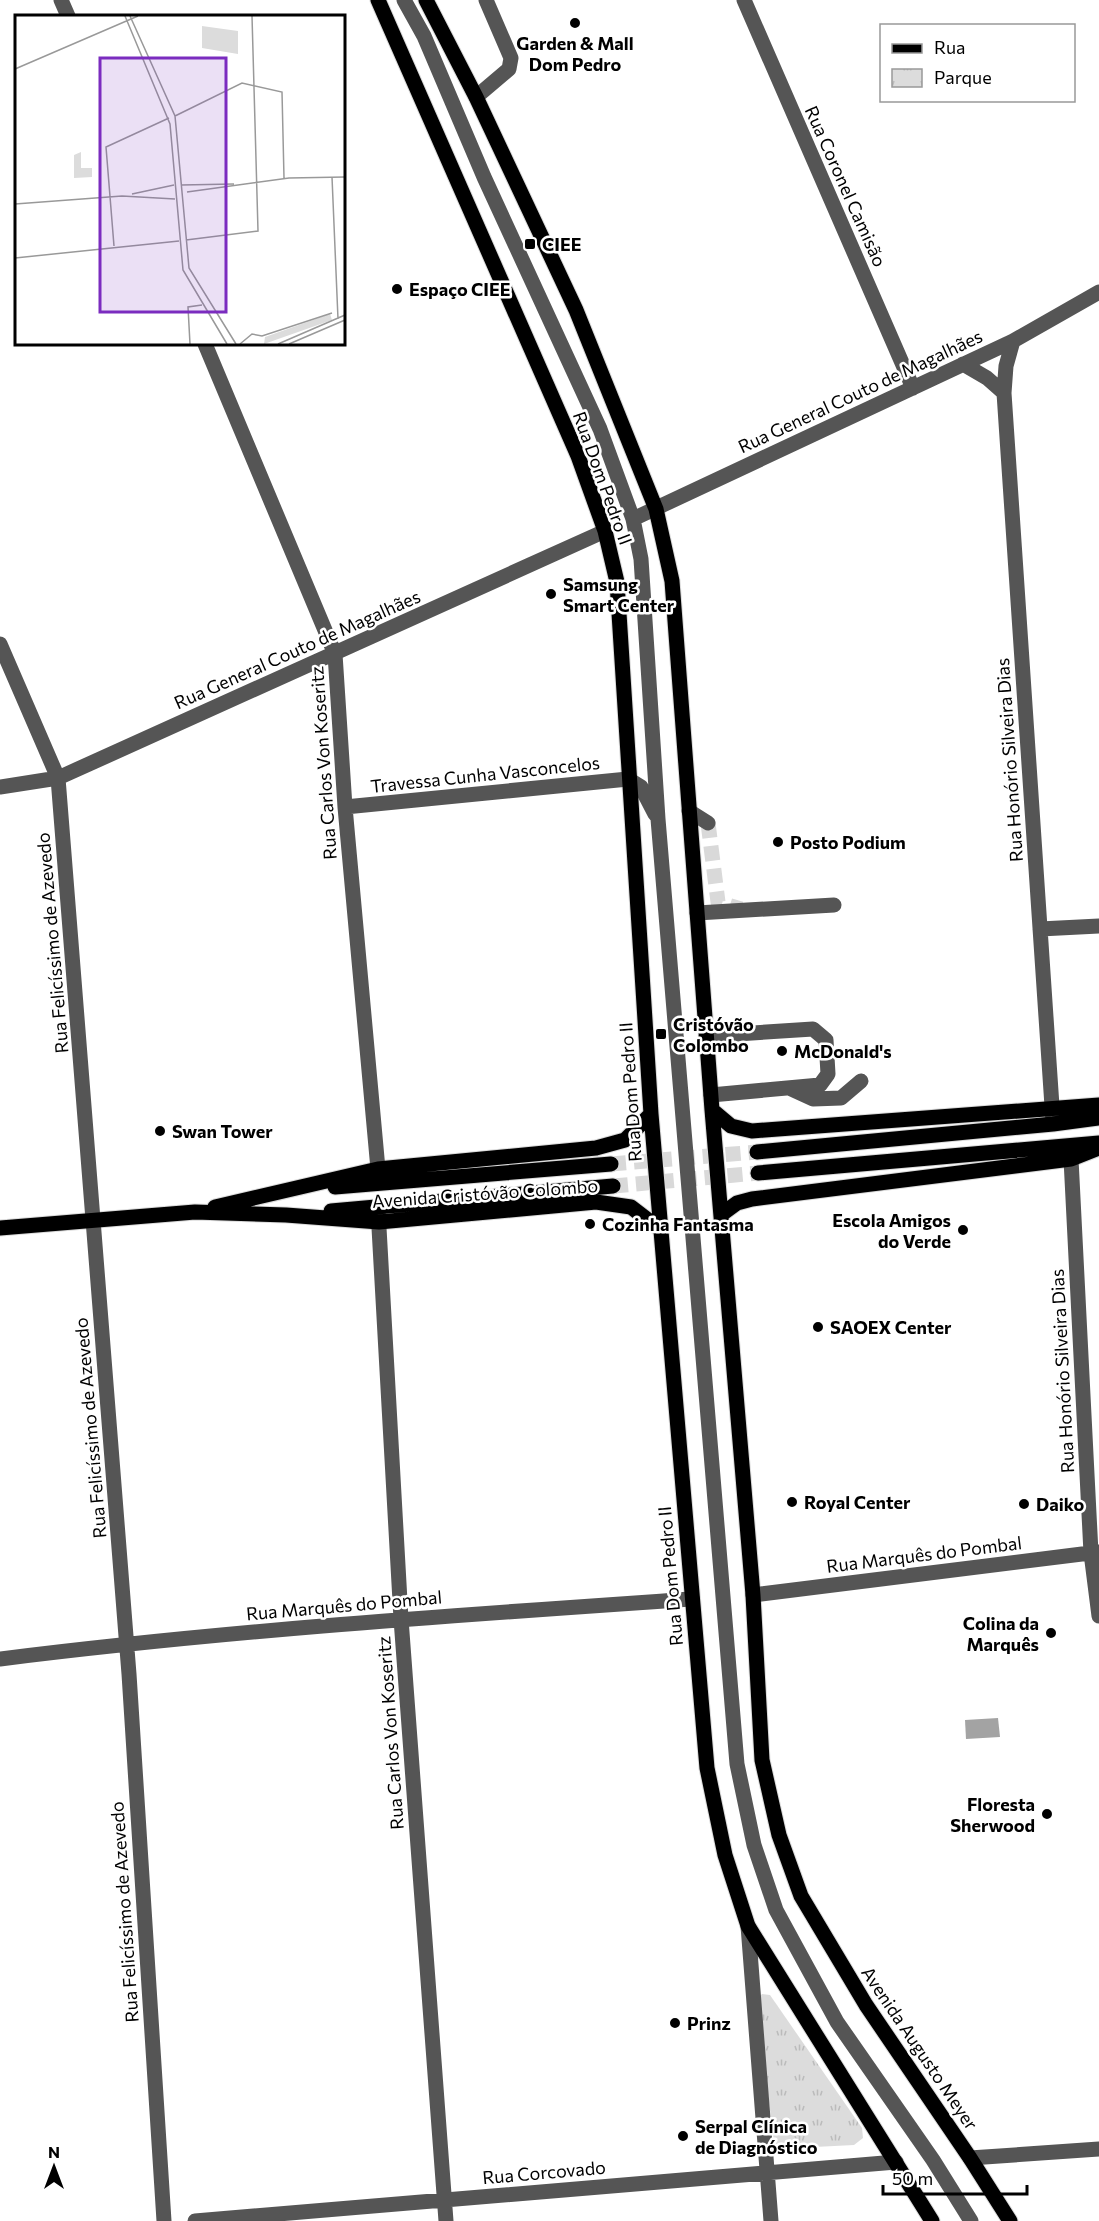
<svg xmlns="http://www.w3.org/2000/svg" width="1099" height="2221" viewBox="0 0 1099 2221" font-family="Commissioner,sans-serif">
<defs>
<pattern id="park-tufts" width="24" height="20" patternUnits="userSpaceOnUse" patternTransform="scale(1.5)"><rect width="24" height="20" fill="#dcdcdc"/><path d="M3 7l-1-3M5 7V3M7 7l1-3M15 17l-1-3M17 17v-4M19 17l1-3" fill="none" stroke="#bbb"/></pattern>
</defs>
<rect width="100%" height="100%" fill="#fff"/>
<path fill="url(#park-tufts)" d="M762 1994 770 1995 862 2128 863 2138 854 2145 775 2149 756 2000Z"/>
<path fill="#a3a3a3" d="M998 1718 1000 1737 966 1739 965 1720Z"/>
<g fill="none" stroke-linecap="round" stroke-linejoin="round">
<path stroke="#d9d9d9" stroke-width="15" stroke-dasharray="15 8" stroke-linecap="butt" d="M708 823 718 902 741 909"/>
<path stroke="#d9d9d9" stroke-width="15" stroke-dasharray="15 8" stroke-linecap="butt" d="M611 1164 757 1152
M613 1186 758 1173"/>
<defs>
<path id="major" d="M378 0 578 456 605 531 617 582 651 1114 707 1768 725 1855 748 1926 932 2221
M426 0 476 97 576 310 656 509 672 581 712 1110 753 1595 762 1760 779 1835 801 1896 866 2005 970 2158 1010 2221
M712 1110 731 1126 752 1131 1099 1105
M757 1152 1053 1124 1099 1118
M758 1173 1099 1143
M335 1187 611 1164
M215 1207 378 1169 596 1148 625 1140 651 1114
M331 1211 613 1186
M722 1214 737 1203 752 1199 1071 1159 1099 1148
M0 1228 195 1212 286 1215 379 1222 596 1202 631 1207 661 1230"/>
</defs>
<use href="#major" stroke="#dbdbdb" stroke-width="17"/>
<path stroke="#555" stroke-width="15" d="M61 0 68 16
M404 0 424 36 484 177 600 429 633 519 641 559 658 819 737 1764 754 1845 776 1910 837 2022 933 2160 971 2221
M744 0 913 388
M476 97 509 69 511 58 486 0
M1013 341 1006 366 1004 393 1053 1121
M205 344 335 654 345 807 378 1169
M963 364 987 378 1004 393
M633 519 1013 341 1099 292
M0 644 58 778 129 1674 164 2221
M0 787 58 778 605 531
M345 807 628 779 641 787 655 814
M689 811 708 823
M697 913 834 905
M1040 929 1099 926
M706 1036 813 1029 826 1040 828 1074 820 1085 711 1095
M789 1088 813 1099 841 1098 861 1081
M1071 1159 1091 1553 1099 1616
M378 1210 401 1619 446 2221
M753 1595 1098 1552
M0 1659C230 1630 461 1615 692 1599
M748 1926 771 2221
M970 2158 1099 2149
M195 2221 896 2162"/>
<use href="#major" stroke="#000" stroke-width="15"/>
</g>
<g fill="#000" stroke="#fff" stroke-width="2">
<circle cx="575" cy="23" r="6"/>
<rect x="524" y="238" width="12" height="12" rx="3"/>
<circle cx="397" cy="289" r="6"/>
<circle cx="551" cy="594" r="6"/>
<circle cx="778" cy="842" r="6"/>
<rect x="655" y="1028" width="12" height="12" rx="3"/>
<circle cx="782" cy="1051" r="6"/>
<circle cx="160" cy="1131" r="6"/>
<circle cx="590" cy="1224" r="6"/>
<circle cx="963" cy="1230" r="6"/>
<circle cx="818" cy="1327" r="6"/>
<circle cx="792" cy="1502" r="6"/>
<circle cx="1024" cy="1504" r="6"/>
<circle cx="1051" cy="1633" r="6"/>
<circle cx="1047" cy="1814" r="6"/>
<circle cx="675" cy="2023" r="6"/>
<circle cx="683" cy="2136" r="6"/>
</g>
<g text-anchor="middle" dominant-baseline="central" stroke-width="5" stroke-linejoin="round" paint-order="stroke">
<g font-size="18" font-weight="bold" fill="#000" stroke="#fff" text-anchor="start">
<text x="575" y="43" text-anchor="middle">Garden &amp; Mall<tspan x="575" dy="21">Dom Pedro</tspan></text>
<text x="542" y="244">CIEE</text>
<text x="409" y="289">Espaço CIEE</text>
<text x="563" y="584">Samsung<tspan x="563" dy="21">Smart Center</tspan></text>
<text x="790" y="842">Posto Podium</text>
<text x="673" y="1024">Cristóvão<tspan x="673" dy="21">Colombo</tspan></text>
<text x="794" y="1051">McDonald's</text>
<text x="172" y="1131">Swan Tower</text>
<text x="951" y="1220" text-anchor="end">Escola Amigos<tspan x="951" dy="21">do Verde</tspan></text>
<text x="602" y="1224">Cozinha Fantasma</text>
<text x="830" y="1327">SAOEX Center</text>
<text x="804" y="1502">Royal Center</text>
<text x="1036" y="1504">Daiko</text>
<text x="1039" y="1623" text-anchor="end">Colina da<tspan x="1039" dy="21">Marquês</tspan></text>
<text x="1035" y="1804" text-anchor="end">Floresta<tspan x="1035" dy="21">Sherwood</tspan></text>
<text x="687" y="2023">Prinz</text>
<text x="695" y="2126">Serpal Clínica<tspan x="695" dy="21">de Diagnóstico</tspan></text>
</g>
<g font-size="18" fill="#000" stroke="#fff">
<text transform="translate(846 186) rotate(66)">Rua Coronel Camisão</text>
<text transform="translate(860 391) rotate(-25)">Rua General Couto de Magalhães</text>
<text transform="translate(603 478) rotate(70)">Rua Dom Pedro II</text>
<text transform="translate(297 649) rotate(-24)">Rua General Couto de Magalhães</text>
<text transform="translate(1009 760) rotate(-94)">Rua Honório Silveira Dias</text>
<text transform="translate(323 763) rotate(-94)">Rua Carlos Von Koseritz</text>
<text transform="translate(485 774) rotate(-6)">Travessa Cunha Vasconcelos</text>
<text transform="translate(52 943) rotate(-95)">Rua Felicíssimo de Azevedo</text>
<text transform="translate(630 1092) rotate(-94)">Rua Dom Pedro II</text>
<text transform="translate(485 1193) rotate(-4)">Avenida Cristóvão Colombo</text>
<text transform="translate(1062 1371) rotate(-93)">Rua Honório Silveira Dias</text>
<text transform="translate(90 1428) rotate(-95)">Rua Felicíssimo de Azevedo</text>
<text transform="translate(924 1554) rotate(-7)">Rua Marquês do Pombal</text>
<text transform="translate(670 1576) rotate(-95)">Rua Dom Pedro II</text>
<text transform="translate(344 1605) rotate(-5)">Rua Marquês do Pombal</text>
<text transform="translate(390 1733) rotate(-94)">Rua Carlos Von Koseritz</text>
<text transform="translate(124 1912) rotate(-94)">Rua Felicíssimo de Azevedo</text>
<text transform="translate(920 2048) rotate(56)">Avenida Augusto Meyer</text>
<text transform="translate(544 2172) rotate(-5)">Rua Corcovado</text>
</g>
</g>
<g transform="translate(15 15)">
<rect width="330" height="330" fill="#fff"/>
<path d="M66 137V153H77V162L59 163V140Z" fill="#dcdcdc"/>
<path d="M315 299 317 305 249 329 250 322Z" fill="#dcdcdc"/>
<path d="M187 11 223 16V39L187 33Z" fill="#dcdcdc"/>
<path fill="none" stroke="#999" stroke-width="1.5" d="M110 1 155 109 168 255 212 329M115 1 160 101 174 253 221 329M0 54 123 1M160 101 227 68 267 77 269 163M317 162 323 304M166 170 219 169M172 177 274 163 330 162M117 179 159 170M0 189 107 181 160 184M171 225 243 216 237 1M99 231 91 132 154 103M0 243 164 226M175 329 173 292 187 290M225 329 237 319 247 321 317 298M263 329 330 300M274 329 330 305"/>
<path fill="#7b2cbf" fill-opacity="0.15" stroke="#7b2cbf" stroke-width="3" d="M85 43H211V297H85Z"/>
<rect width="330" height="330" fill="none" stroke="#000" stroke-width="3"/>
</g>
<rect x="880" y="24" width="195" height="78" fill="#ffffff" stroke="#999999" stroke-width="1.5"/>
<rect x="892" y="44" width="30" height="9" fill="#000000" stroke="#999999" stroke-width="1.5"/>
<text x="934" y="54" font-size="18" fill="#000000">Rua</text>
<rect x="892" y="69" width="30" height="18" fill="url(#park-tufts)" stroke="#999999" stroke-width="1.5"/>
<text x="934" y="84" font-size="18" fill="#000000">Parque</text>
<g transform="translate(54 2167)" stroke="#ffffff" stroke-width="4.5" paint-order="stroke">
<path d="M0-4.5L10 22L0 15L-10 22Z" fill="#000000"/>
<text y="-9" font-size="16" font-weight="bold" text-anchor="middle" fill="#000000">N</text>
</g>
<path d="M883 2185v9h144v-9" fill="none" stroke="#000000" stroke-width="3"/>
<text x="892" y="2185" font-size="18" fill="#000000" stroke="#ffffff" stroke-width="4.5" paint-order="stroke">50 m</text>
</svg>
